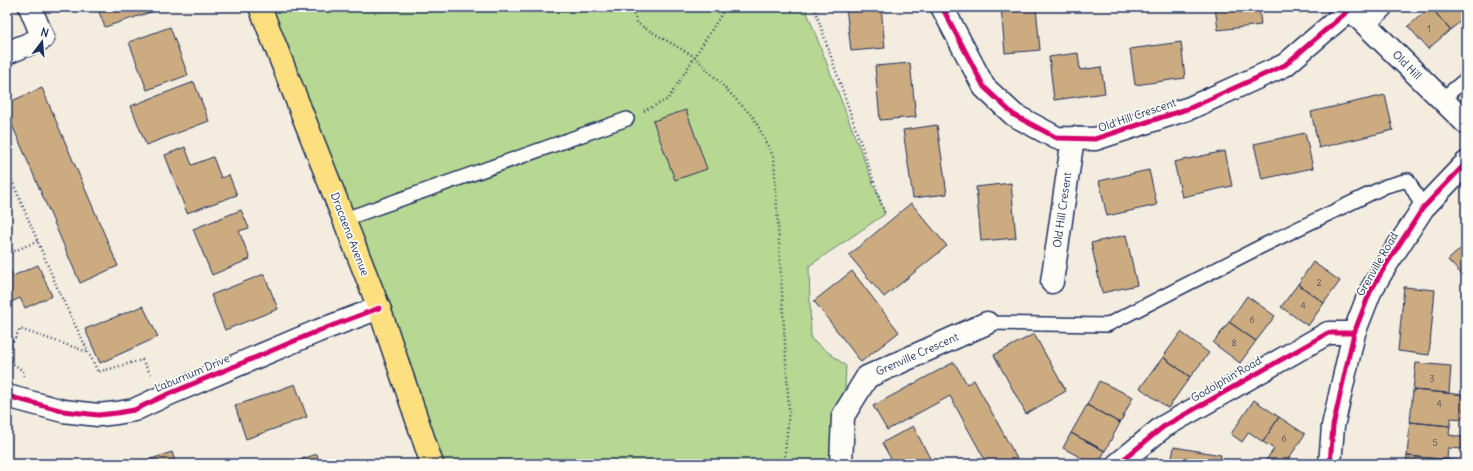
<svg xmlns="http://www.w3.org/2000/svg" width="1473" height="471" viewBox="0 0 1473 471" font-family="Delius,sans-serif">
<rect width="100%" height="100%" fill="#f3ecdf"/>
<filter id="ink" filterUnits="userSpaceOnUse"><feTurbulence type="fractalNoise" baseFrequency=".025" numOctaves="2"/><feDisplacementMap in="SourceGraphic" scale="8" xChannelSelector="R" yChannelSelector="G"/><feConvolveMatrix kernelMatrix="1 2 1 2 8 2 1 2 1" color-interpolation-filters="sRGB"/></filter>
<g filter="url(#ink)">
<path fill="#b7d892" stroke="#698478" d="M263 7H805L885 214 809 266 811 339 846 366 841 464H431Z"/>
<path fill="#cdab80" stroke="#1b2f5e" d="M97 7H160V9L105 27Z
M846 7H881L885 48 851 51Z
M1001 7H1036L1040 50 1005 53Z
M1215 7H1259L1261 25 1218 30Z
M1431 7 1450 30 1428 49 1408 26Z
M1431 7H1466V17L1450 30Z
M170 27 188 75 147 90 129 42Z
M1181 42 1185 78 1135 85 1130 49Z
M1078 53 1080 70 1101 67 1105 93 1054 100 1049 57Z
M910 63 916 117 880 120 875 66Z
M194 82 209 121 146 145 131 106Z
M42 88 118 266 80 283 7 113V103Z
M1385 95 1393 130 1319 148 1311 112Z
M686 110 707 169 675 180 653 121Z
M937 125 947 194 913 198 903 130Z
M1305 133 1313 168 1262 179 1254 144Z
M185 147 192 165 213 157 221 178 229 175 237 195 187 213 165 155Z
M1225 151 1232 186 1182 197 1174 162Z
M1149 170 1157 205 1107 216 1099 181Z
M1011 183 1016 238 981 241 976 187Z
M911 203 947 246 884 297 849 255Z
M241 210 249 228 239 231 250 259 212 275 193 229Z
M1126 235 1137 285 1102 293 1091 243Z
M1466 244V279L1448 260Z
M1313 262 1340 281 1324 303 1298 284Z
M38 265 52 296 25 308 20 298 7 304V269L9 268 13 276Z
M852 271 899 332 861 362 814 301Z
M264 274 278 309 225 330 211 295Z
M1298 284 1324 303 1308 326 1281 307Z
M1404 287 1435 290 1429 355 1398 351Z
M1247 296 1275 316 1256 341 1229 322Z
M143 306 158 337 100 363 85 329Z
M1229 322 1256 341 1240 363 1213 343Z
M1181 332 1209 353 1190 377 1163 357Z
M1034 334 1066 391 1026 414 994 355Z
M1163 357 1190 377 1168 408 1140 388Z
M954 362 967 384 974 380 1020 464H987L950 396 887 430 873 406Z
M1416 363 1451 366 1449 393 1413 390Z
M1099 381 1133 397 1120 423 1087 405Z
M295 384 307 417 246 439 235 406Z
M1413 390 1466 395 1465 419 1451 418 1450 426 1410 422Z
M1254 400 1279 417 1263 442 1249 432 1242 442 1231 434Z
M1087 405 1120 423 1105 451 1071 433Z
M1279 417 1305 434 1285 464H1272L1266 460 1274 449 1263 442Z
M1410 422 1450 426 1449 435 1463 437 1462 449 1448 448 1447 460 1407 456Z
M913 426 933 464H894L882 443Z
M1071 433 1105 451 1098 464H1093L1063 448Z
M1174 447 1221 455 1219 464H1171Z
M172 452 176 464H136Z
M317 454 320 464H287Z
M1407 456 1466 461 1465 464H1406Z"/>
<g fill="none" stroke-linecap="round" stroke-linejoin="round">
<defs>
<path id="lane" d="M1442 99 1466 79
M345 219 627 119
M987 323 1107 325 1262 246 1386 186 1408 180 1423 208"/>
<path id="street" d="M942 7 984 87 1014 115 1057 138 1095 139 1190 108 1285 65 1350 9
M1348 7 1466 123
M1365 23 1381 7
M7 53 43 38 30 7
M1052 282 1073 138
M7 396 63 411 98 415 117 413 134 410 164 396 318 331 379 308
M841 464 843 416 867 377 987 323
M1118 464 1163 427 1328 333H1354
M1330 464 1333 426 1354 333 1370 292 1386 265 1423 208 1466 163"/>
<path id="primary" d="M260 7 379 308 432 464"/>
</defs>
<use href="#lane" stroke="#1b2f5e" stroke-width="16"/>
<use href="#street" stroke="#1b2f5e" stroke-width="25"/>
<use href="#primary" stroke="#1b2f5e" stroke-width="25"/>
<path stroke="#1b2f5e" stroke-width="2.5" stroke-dasharray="1 3" stroke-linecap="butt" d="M630 7 638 24 695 57 754 118 774 158 789 411 784 464
M814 7 885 214
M644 111 668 99 726 7
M7 169 60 294 98 372 142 360 151 375
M7 254 38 241
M7 352 20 329 88 352
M7 359 23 371 24 376"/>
<use href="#lane" stroke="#fdfcf7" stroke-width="13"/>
<use href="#street" stroke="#fdfcf7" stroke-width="22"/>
<use href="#primary" stroke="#fce080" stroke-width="22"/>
<defs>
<path id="cycleway" d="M942 7 984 87 1014 115 1057 138 1095 139 1190 108 1285 65 1350 9
M7 396 63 411 98 415 117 413 134 410 164 396 318 331 379 308
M1118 464 1163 427 1328 333H1354
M1330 464 1333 426 1354 333 1370 292 1386 265 1423 208 1466 163"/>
</defs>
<use href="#cycleway" stroke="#fdfcf7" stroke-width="8"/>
<use href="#cycleway" stroke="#d6006c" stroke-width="5"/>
</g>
</g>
<g text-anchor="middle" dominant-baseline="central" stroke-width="3.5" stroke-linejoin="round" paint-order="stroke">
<g font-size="9" fill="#484e66">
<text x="1429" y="28">1</text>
<text x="1319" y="282">2</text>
<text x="1303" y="305">4</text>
<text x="1252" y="319">6</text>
<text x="1234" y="342">8</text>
<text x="1432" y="378">3</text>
<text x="1439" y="403">4</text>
<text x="1284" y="438">6</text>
<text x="1435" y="442">5</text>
</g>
<g font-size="11" fill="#1b2f5e" stroke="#fdfcf7">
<text transform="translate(1407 65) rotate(45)">Old Hill</text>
<text transform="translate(1137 115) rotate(-19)">Old Hill Crescent</text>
<text transform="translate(1062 210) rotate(-82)">Old Hill Cresent</text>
<text transform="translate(350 234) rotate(69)">Dracaena Avenue</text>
<text transform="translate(1377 264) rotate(-60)">Grenville Road</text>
<text transform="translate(917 354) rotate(-24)">Grenville Crescent</text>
<text transform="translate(192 373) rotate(-23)">Laburnum Drive</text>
<text transform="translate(1226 379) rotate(-30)">Godolphin Road</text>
</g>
</g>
<rect width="1473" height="471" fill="none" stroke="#fdfcf7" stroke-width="24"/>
<rect x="12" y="12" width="1449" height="447" fill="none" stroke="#1b2f5e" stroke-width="1.5" filter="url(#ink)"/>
<g transform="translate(42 42) rotate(16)" stroke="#fdfcf7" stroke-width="3" paint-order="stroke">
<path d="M0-3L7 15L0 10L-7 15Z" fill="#1b2f5e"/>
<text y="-6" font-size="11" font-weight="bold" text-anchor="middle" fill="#1b2f5e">N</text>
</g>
</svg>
